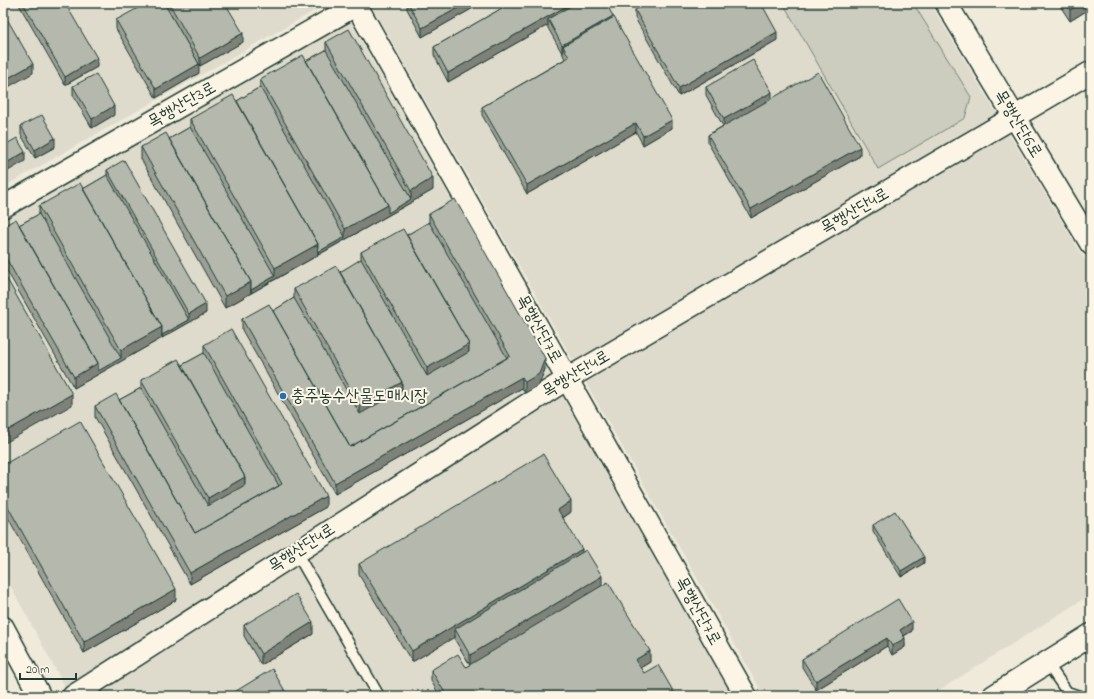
<svg xmlns="http://www.w3.org/2000/svg" width="1094" height="699" viewBox="0 0 1094 699" font-family="'Indie Flower','Poor Story',sans-serif">
<rect width="100%" height="100%" fill="#efeada"/>
<filter id="ink" filterUnits="userSpaceOnUse"><feTurbulence type="fractalNoise" baseFrequency=".025" numOctaves="2"/><feDisplacementMap in="SourceGraphic" scale="8" xChannelSelector="R" yChannelSelector="G"/><feConvolveMatrix kernelMatrix="1 2 1 2 8 2 1 2 1" color-interpolation-filters="sRGB"/></filter>
<g filter="url(#ink)">
<path fill="#dedbcc" d="M3 3H328L3 187Z
M370 3H930L1091 270V594L930 696H764Z
M346 14 732 696H70L3 572V221Z"/>
<path fill="#cccdbf" stroke="#76857a" d="M783 3H913L971 97 965 118 878 169Z"/>
<g fill="none" stroke-linecap="round" stroke-linejoin="round">
<defs>
<path id="service" d="M296 552 379 696
M1047 663 1067 692 1079 696"/>
<path id="minor" d="M355 3 746 696
M946 3 1091 244
M3 207 360 3
M3 627 40 696
M73 696 567 379 1091 72"/>
<path id="tertiary" d="M994 696 1091 635"/>
</defs>
<use href="#service" stroke="#1f3d34" stroke-width="13"/>
<use href="#minor" stroke="#1f3d34" stroke-width="24"/>
<use href="#tertiary" stroke="#1f3d34" stroke-width="25"/>
<use href="#service" stroke="#fcf5e5" stroke-width="10"/>
<use href="#minor" stroke="#fcf5e5" stroke-width="21"/>
<use href="#tertiary" stroke="#fcf5e5" stroke-width="22"/>
</g>
<path fill="#9c9f95" stroke="#1f3d34" d="M18 3H65L97 67 65 85Z
M164 3H225L243 42 200 66Z
M407 3H482L422 37 407 9Z
M511 3 613 18 672 128 643 145 636 132 527 194 482 115V107L565 59 563 55V53H562L548 28V25L448 82 434 55V47Z
M1058 3H1091V8L1070 21Z
M635 10 777 40 679 96 635 18Z
M116 20 199 73 156 98 116 29Z
M326 42 433 190 225 308 141 159V147L169 139 190 127V119L237 101 260 87V79L306 61 326 50Z
M73 86 114 115 92 128 73 95Z
M706 87 772 98 860 156 751 218 708 143V135L723 126 706 95Z
M21 126 55 147 35 158 21 135Z
M107 170 206 313 74 388 3 264V226L19 225 39 214V206L83 189 107 175Z
M429 214 545 369 539 385 525 393 522 388 335 494 242 330V319L273 311 294 298V289L340 272 361 260V252L407 235 429 222Z
M204 345 326 507 190 584 95 417V406L119 400 141 388V380L182 365 204 353Z
M3 465 176 600 84 653 3 509Z
M571 512 563 518 582 553 602 586 650 662 640 668 644 673 676 696H440L431 681V670L466 667 470 665 455 640V636L412 662 359 575V564Z
M873 525 924 563 901 577 873 531Z
M244 625 313 634 261 665 244 636Z
M912 631 904 636 905 647 892 655 887 646 816 690 802 667V659Z"/>
<path fill="#7f8279" stroke="#1f3d34" d="M467 3H482L422 37V28Z
M572 3H587L548 19V25L448 82V73Z
M1081 3H1091V8L1070 21V10Z
M613 16V25L563 46V53H562V45Z
M777 32V40L679 96V88Z
M243 33V42L200 66V58Z
M97 58V67L65 85V77Z
M33 64V73L3 90V81Z
M199 64V73L156 98V89Z
M772 92V101L724 128V119Z
M114 106V115L92 128V119Z
M672 120V128L643 145V136Z
M636 123V132L527 194V185Z
M55 138V147L35 158V150Z
M860 147V156L751 218V209Z
M25 152V161L3 174V165Z
M433 178V190L318 255V252L345 237V229L388 205 411 199V191Z
M318 244V255L251 293V290L275 276V268Z
M251 282V293L225 308V296Z
M206 304V313L162 338V335L189 320V314Z
M162 327V338L74 388V377L98 363 121 358V350Z
M469 344V355L427 379V368Z
M545 358V369L539 385 525 393V382Z
M522 377V388L335 494V483Z
M402 382V393L360 417V406Z
M72 394V405L3 444V433Z
M245 477V488L208 509V498Z
M326 496V507L190 584V573Z
M571 501V512L558 521V510Z
M582 549V560L455 629V637L412 662V651Z
M924 557V563L901 577V571Z
M602 576V587L470 666V655Z
M176 589V600L84 653V642Z
M313 622V634L261 665V654Z
M912 622V631L900 638V630Z
M887 638V646L816 690V681Z
M905 638V647L892 655V646Z
M650 651V662L635 671V660Z"/>
<path fill="#b5b9ad" stroke="#1f3d34" d="M23 3H65L97 58 65 77Z
M147 3H164L199 64 156 89 116 20Z
M169 3H225L243 33 200 58Z
M408 3H467L422 28Z
M511 3H572L448 73 434 47Z
M576 3H606L613 16 562 45 548 19Z
M646 3H761L777 32 679 88 635 10Z
M1065 3H1081L1070 10Z
M3 12 33 64 3 81Z
M614 17 672 120 643 136 636 123 527 185 482 107 569 57 563 46Z
M349 29 433 178 411 191 326 42Z
M326 50 411 199 388 213V205L306 61Z
M303 55 388 205 345 229 260 79Z
M753 60 772 92 724 119 706 87Z
M818 72 860 147 751 209 708 135Z
M96 74 114 106 92 119 73 86Z
M260 87 345 237 318 252V244L237 101Z
M233 95 318 244 275 268 190 119Z
M42 115 55 138 35 150 21 126Z
M190 127 275 276 251 290V282L169 139Z
M166 133 251 282 225 296 141 147Z
M17 138 25 152 3 165V146Z
M124 160 206 304 189 314 107 170Z
M107 175 189 320 162 335V327L83 189Z
M80 183 162 327 121 350 39 206Z
M455 199 545 358 539 374 525 382 522 377 335 483 242 319 269 304 350 447 510 356 429 214Z
M39 214 121 358 98 371V363L19 225Z
M16 219 98 363 74 377 3 253V226Z
M429 222 507 358 350 447 273 311 294 298 360 414 402 390V382L340 272 361 259 427 376 469 352V344L407 235Z
M403 229 469 344 427 368 361 252Z
M336 266 402 382 360 406 294 289Z
M3 272 72 394 3 433Z
M231 329 326 496 190 573 95 406 116 394 195 533 282 484 204 345Z
M204 353 279 486 195 533 119 400 141 388 208 506 245 485V477L182 365Z
M178 359 245 477 208 498 141 380Z
M80 421 176 589 84 642 3 498V465Z
M543 454 571 501 558 510 582 549 412 651 359 564Z
M895 511 924 557 901 571 873 525Z
M586 550 602 576 470 655 455 629Z
M608 582 650 651 635 660 644 673 658 665 676 696H447L431 670 458 654 466 667Z
M296 594 313 622 261 654 244 625Z
M898 599 912 622 900 630 905 638 892 646 887 638 816 681 802 659Z
M272 669 288 696H228Z"/>
</g>
<circle fill="#1f6fb2" stroke="#fcf5e5" stroke-width="1.5" cx="283" cy="396" r="4"/>
<g text-anchor="middle" dominant-baseline="central" stroke-width="4" stroke-linejoin="round" paint-order="stroke">
<g font-size="17" fill="#1f3d34" stroke="#fcf5e5">
<text transform="translate(182 105) rotate(-30)">목행산단3로</text>
<text transform="translate(1018 124) rotate(59)">목행산단6로</text>
<text transform="translate(855 211) rotate(-30)">목행산단4로</text>
<text transform="translate(539 329) rotate(61)">목행산단7로</text>
<text transform="translate(576 374) rotate(-31)">목행산단4로</text>
<text transform="translate(302 548) rotate(-33)">목행산단4로</text>
<text transform="translate(698 611) rotate(61)">목행산단7로</text>
</g>
<g font-size="17" fill="#1f3d34" stroke="#fcf5e5" text-anchor="start">
<text x="291" y="396">충주농수산물도매시장</text>
</g>
</g>
<rect width="1094" height="699" fill="none" stroke="#fcf5e5" stroke-width="16"/>
<rect x="8" y="8" width="1078" height="683" fill="none" stroke="#1f3d34" stroke-width="1.5" filter="url(#ink)"/>
<path d="M20 673v6h56v-6" fill="none" stroke="#1f3d34" stroke-width="2"/>
<text x="26" y="673" font-size="12" fill="#1f3d34" stroke="#fcf5e5" stroke-width="3" paint-order="stroke">20 m</text>
</svg>
